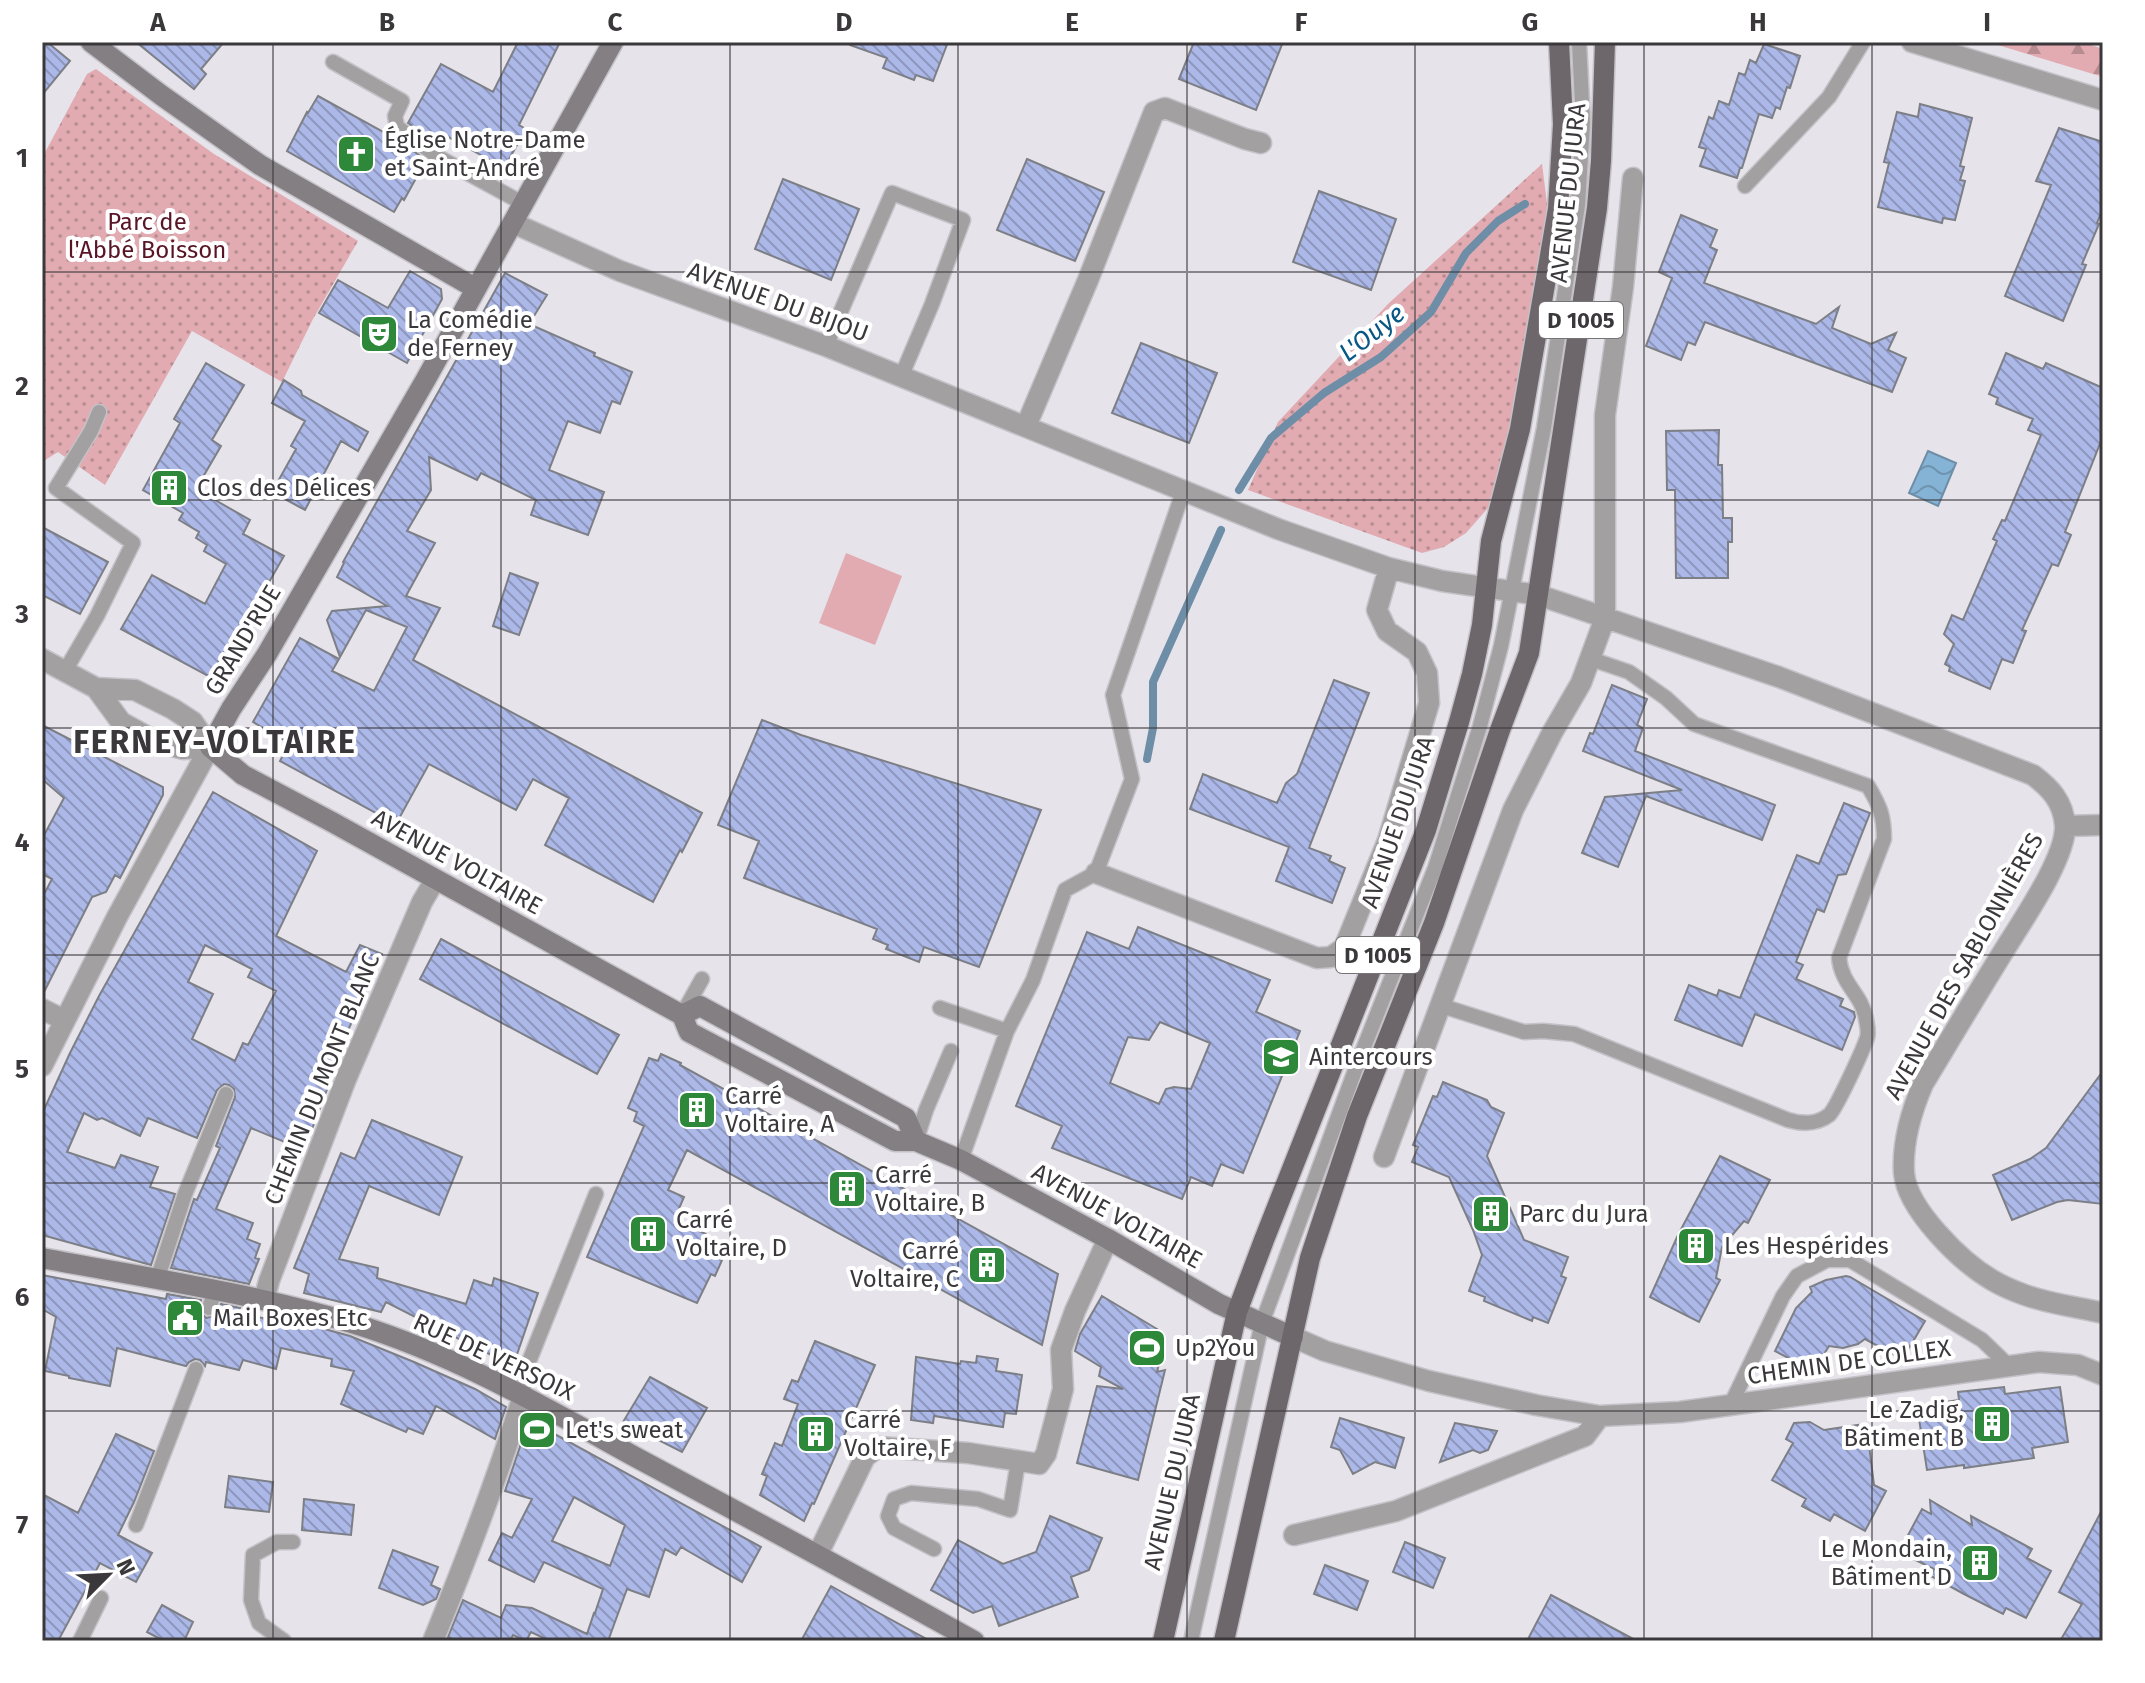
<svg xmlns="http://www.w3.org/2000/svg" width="2145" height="1683" viewBox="0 0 2145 1683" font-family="'Fira Sans',sans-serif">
<defs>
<pattern id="forest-firs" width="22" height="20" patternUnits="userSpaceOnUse" patternTransform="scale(2)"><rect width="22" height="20" fill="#e1abb1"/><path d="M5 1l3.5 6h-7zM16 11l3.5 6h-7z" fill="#b78c91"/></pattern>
<pattern id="park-dots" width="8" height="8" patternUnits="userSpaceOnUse" patternTransform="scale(2)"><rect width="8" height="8" fill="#e1abb1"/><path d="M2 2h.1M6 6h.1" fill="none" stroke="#b78c91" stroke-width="1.8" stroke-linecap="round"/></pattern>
<pattern id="water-waves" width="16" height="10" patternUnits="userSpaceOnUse" patternTransform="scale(2)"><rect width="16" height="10" fill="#85b3d5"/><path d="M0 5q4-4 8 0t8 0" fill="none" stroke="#6e93ae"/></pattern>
<pattern id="building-back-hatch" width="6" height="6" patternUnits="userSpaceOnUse" patternTransform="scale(2)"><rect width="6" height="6" fill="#acb8e8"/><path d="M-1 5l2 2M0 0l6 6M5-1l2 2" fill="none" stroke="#8d97bd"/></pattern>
</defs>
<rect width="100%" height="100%" fill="#e6e3ea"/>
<path fill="#e1abb1" d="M846 553 902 576 875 645 819 623Z"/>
<path fill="url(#forest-firs)" d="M1988 42H2082L2103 49V77Z"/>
<path fill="url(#park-dots)" d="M96 69 214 154 358 241 313 319 282 382 192 331 105 485 58 452 42 462V158L87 74Z
M1542 164 1548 211 1515 414 1488 508 1466 533 1444 547 1422 553 1248 490 1278 422 1389 303Z"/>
<path fill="url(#water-waves)" stroke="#6e8ea7" stroke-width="2" d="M1928 451 1956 463 1938 506 1909 493Z"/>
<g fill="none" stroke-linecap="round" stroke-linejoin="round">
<path stroke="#6e8ea7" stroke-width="8" d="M1239 490 1271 438 1324 393 1381 357 1431 312 1466 253 1498 221 1525 204
M1147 759 1153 728V682L1221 530"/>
</g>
<path fill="url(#building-back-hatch)" stroke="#7d7f86" stroke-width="2" fill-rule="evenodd" d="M42 42H47L70 61 42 95Z
M136 42H224L201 69 206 74 194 89Z
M518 42H560L519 125 526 129 504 168 441 133 436 143 408 123 441 64 493 92Z
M850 42H948L933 81 916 75 914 80 883 68 887 58 850 45Z
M1194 42H1283L1256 110 1179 79Z
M1764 44 1800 56 1790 88 1787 87 1780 109 1776 107 1772 118 1759 114 1742 168H1740L1737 178 1700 166 1706 149 1699 147 1709 117 1713 119 1719 101 1729 105 1739 73 1745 75 1750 60 1756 63Z
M318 96 398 140 426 160 404 200 402 198 394 212 287 151 307 112 308 113Z
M1920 104 1972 118 1960 166 1964 167 1960 180 1965 181 1955 220 1943 218 1942 223 1878 207 1889 163 1884 162 1897 112 1918 117Z
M2059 128 2103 142V208L2097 223 2099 224 2082 264 2086 265 2063 321 2005 296 2051 185 2036 181Z
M1027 159 1104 192 1075 261 997 230Z
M783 179 859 209 831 280 755 249Z
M1319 191 1396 219 1371 290 1293 262Z
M1681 215 1717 230 1710 247 1717 250 1704 283 1816 324 1839 307 1832 328 1871 344 1896 333 1888 350 1906 358 1892 392 1705 322 1695 345 1688 342 1681 360 1646 346 1672 278 1659 272Z
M410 271 441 289 442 299 407 363 319 313 338 280 388 308Z
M505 273 547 295 529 324 595 353 594 356 632 372 620 404 612 401 600 433 568 421 549 470 604 492 588 535 531 515 536 500 481 473 477 480 429 457 431 490 407 531 435 543 406 596 440 608 413 660 702 813 682 852 680 850 653 902 545 845 569 798 533 779 516 810 429 764 396 824 280 761 289 743 253 722 300 638 339 659 332 671 374 691 407 627 366 610 340 657 327 620 332 611 387 606 337 577 344 563 343 562Z
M1141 343 1217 373 1189 443 1112 413Z
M2006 353 2043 369 2046 363 2103 388V436L2065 532 2071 535 2058 566 2052 564 2022 630 2026 631 2013 663 2002 659 1990 689 1949 671 1950 667 1945 664 1954 644 1944 634 1952 615 1963 620 1997 541 1993 539 2002 520 2005 521 2041 435 2028 430 2033 419 1996 404 1998 398 1989 394Z
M206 363 244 385 212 440 221 446 196 489 250 520 243 534 284 556 252 612 248 610 210 677 121 629 152 575 205 604 226 564 204 551 207 545 196 538 199 532 179 520 183 513 143 490 180 423 174 419Z
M284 380 301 391 302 395 368 432 358 451 341 441 305 510 272 492 296 449 291 446 305 421 272 403Z
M1719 430 1718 465H1722L1723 518H1732V542H1728V578H1676L1675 490H1667L1666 431Z
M42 527 108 562 80 614 42 595Z
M510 573 538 583 519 635 493 626Z
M1334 680 1369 693 1309 848 1331 856 1329 861 1345 868 1332 903 1276 881 1289 847 1190 809 1203 774 1277 803 1286 783 1297 774Z
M1612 685 1647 699 1637 725 1643 728 1635 751 1775 805 1762 840 1646 796 1618 867 1582 853 1605 797 1682 790 1583 751 1590 733 1593 734Z
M762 720 801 735 1041 810 979 967 924 947 919 962 886 949 888 945 873 939 877 929 744 878 759 841 718 825Z
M42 725 163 787V795L120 878 115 875 106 892 92 897 42 996V898L52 879 42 874V839L64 798 42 779Z
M213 792 317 851 276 936 346 972 360 945 382 954 334 1062 337 1063 304 1150 251 1128 216 1209 253 1223 247 1239 260 1244 255 1258 259 1259 249 1284 171 1268 194 1199 197 1200 220 1148 216 1146 235 1097 234 1089 229 1085 224 1084 217 1090 197 1138 148 1118 140 1136 102 1118 97 1120 84 1113 67 1152 115 1168 121 1155 158 1167 150 1187 175 1194 151 1265 42 1235V1114L70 1053 99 996ZM205 945 252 969 248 977 276 991 248 1045 243 1043 235 1061 192 1039 213 994 188 982Z
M1844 803 1870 813 1846 874 1838 875 1824 912 1817 909 1796 962 1803 965 1796 979 1843 999 1840 1006 1854 1012 1855 1017 1842 1050 1755 1014 1742 1046 1675 1020 1689 985 1717 996 1719 990 1740 998 1797 855 1819 864Z
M1138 927 1270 980 1256 1012 1300 1031 1243 1173 1221 1164 1212 1186 1191 1177 1182 1199 1052 1148 1062 1126 1016 1106 1087 932 1129 949ZM1160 1022 1210 1043 1191 1089 1174 1087 1166 1089 1159 1104 1110 1083 1128 1037 1149 1040Z
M441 939 619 1035 597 1074 420 979Z
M661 1054 681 1063 680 1065 1058 1274 1042 1345 687 1150 668 1190 684 1197 674 1220 706 1234 703 1240 726 1251 715 1276 711 1274 697 1303 587 1257 644 1126 634 1121 637 1112 628 1108 649 1058 658 1061Z
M2103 1071V1204L2068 1200 2057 1202 2012 1220 1993 1175 2030 1159 2046 1148Z
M1443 1082 1487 1100 1491 1107 1504 1113 1487 1156 1524 1240 1568 1257 1561 1276 1566 1278 1548 1323 1533 1317 1532 1321 1484 1301 1485 1297 1469 1291 1482 1255 1473 1230 1449 1177 1412 1162 1418 1147 1413 1145 1433 1096 1437 1097Z
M372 1120 462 1157 439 1215 369 1186 339 1259 378 1268 377 1278 466 1304 474 1280 492 1286 494 1278 538 1293 513 1366 455 1337 457 1331 431 1325 386 1302 381 1312 304 1293 309 1274 294 1268 341 1153 355 1159Z
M1720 1156 1770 1180 1748 1223 1744 1221 1722 1247 1716 1278 1720 1280 1699 1322 1650 1297 1678 1235Z
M42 1275 166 1299 167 1294 201 1300 199 1311 206 1318 216 1315 221 1304 240 1308 238 1313 298 1325 299 1322 350 1336 414 1362 475 1389 506 1407 495 1439 436 1406 423 1434 408 1428 406 1432 341 1404 354 1371 331 1366 332 1359 281 1348 276 1369 243 1360 239 1370 206 1362 205 1366 200 1360 195 1359 189 1362 186 1366 117 1348 110 1386 69 1378V1376L45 1371 56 1317 42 1309Z
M1846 1276 1850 1277 1925 1321 1905 1355 1896 1356 1865 1339 1858 1344 1843 1348 1829 1346 1816 1367 1807 1368 1775 1351 1796 1308 1812 1292 1810 1287 1826 1280Z
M1102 1296 1157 1329 1150 1341 1163 1348 1157 1372 1165 1370 1138 1480 1077 1463 1097 1386 1123 1389 1099 1376 1101 1367 1075 1351 1080 1334Z
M815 1341 875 1365 814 1504 812 1503 804 1521 760 1495 767 1476 762 1474 775 1443 782 1446 798 1404 784 1399 792 1380 798 1382Z
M977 1356 998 1359 996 1371 1022 1375 1016 1414 1005 1413 1003 1427 934 1416 933 1423 911 1420 916 1357 960 1364 961 1361 976 1363Z
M650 1377 707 1408 682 1452 623 1422Z
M2004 1387 2005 1394 2060 1387 2068 1442 2032 1448 2034 1458 1964 1468V1465L1927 1470 1917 1406 1959 1400 1958 1392Z
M1340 1418 1404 1438 1395 1468 1375 1462 1353 1474 1340 1450 1331 1447Z
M529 1420 761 1547 742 1582 681 1547 676 1555 665 1549 649 1597 627 1589 608 1641H550L531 1632 526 1641 513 1635 510 1641H456L448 1637 463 1600 501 1618 506 1605 532 1608 587 1634 594 1613 596 1614 595 1613 603 1589 544 1562 534 1582 489 1560 502 1533 512 1538 532 1499 505 1491ZM574 1497 625 1525 610 1566 552 1541Z
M1810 1422 1824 1430 1858 1425 1861 1446 1869 1445 1874 1485 1886 1491 1865 1531 1834 1514 1830 1521 1802 1506 1806 1499 1772 1480 1793 1443 1786 1439 1794 1423Z
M1455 1423 1497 1431 1488 1450 1480 1453 1473 1450 1440 1462Z
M116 1434 154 1451 134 1502 118 1535 152 1553 136 1582 100 1563 58 1641H42V1494L78 1513Z
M229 1476 273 1482 269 1512 225 1507Z
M304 1499 354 1505 351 1535 302 1530Z
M1930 1500 1972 1525 1971 1516 2032 1549 2027 1558 2051 1571 2026 1618 2006 1608 2003 1614 1964 1594 1931 1576 1934 1569 1899 1552 1922 1509 1931 1514Z
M2103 1508V1641H2060L2082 1604 2059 1592Z
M1050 1516 1102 1538 1089 1570 1071 1577 1078 1597 999 1626 992 1606 973 1613 931 1590 958 1540 1003 1564 1036 1552Z
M1405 1542 1445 1558 1433 1588 1393 1572Z
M393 1550 438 1567 431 1585 440 1589 436 1599 423 1605 379 1588Z
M1325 1565 1368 1581 1357 1610 1314 1594Z
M831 1586 879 1613 930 1641H801Z
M1551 1595 1637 1641H1527Z
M162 1605 193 1622 184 1641H164L147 1632Z"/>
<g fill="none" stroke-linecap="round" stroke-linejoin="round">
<defs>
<path id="lane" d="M333 62 402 101 395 116 397 127 440 158 524 204
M1745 186 1829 97 1863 42
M826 346 892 193 963 220 932 304 901 377
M65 671 97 616 133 543 56 488 91 431 99 412
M1439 1005 1524 1032 1543 1031 1574 1034 1788 1120C1802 1124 1816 1125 1829 1115 1836 1109 1863 1050 1867 1038 1869 1032 1867 1025 1866 1019 1862 994 1842 986 1839 958L1884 839C1884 816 1880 806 1868 786L1694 724 1666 698 1629 672 1591 659
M940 1008 1007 1031
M683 1013 702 979
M916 1141 926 1110 951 1051
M961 1160 1007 1031 1033 980 1065 890 1096 873 1132 779 1113 695 1183 492
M157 1280 185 1194 226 1094
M209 1308 215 1291
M523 1396 526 1369 596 1194
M1731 1404 1783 1296 1797 1276 1827 1260H1850L1982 1340 2009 1366
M136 1525 196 1369
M934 1549 894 1528 888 1516 894 1499 911 1493 978 1499 1010 1510 1018 1462
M80 1641 101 1598
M284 1641 259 1623 251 1600 253 1555 277 1542H293
M1191 1641 1262 1323 1360 1057 1435 868 1480 726 1501 646 1544 428 1578 205 1583 123 1579 42"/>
<path id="street" d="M1912 42 2103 100
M513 223 620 271 826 346 1278 529 1389 568 1442 581 1538 595 1568 605 1779 677 2033 775C2050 788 2063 801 2065 825 2067 858 2018 927 2000 957 1974 999 1949 1041 1923 1084 1911 1112 1902 1142 1904 1173 1907 1209 1961 1262 1992 1280 2002 1286 2014 1291 2025 1295 2050 1304 2077 1307 2103 1313
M1026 426 1088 280 1154 112 1165 108 1245 139 1261 143
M42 659 96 688 121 722 157 742 183 749 210 747
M96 688 135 690 173 709 193 722 210 747
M2065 826 2103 825
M1096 873 1317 958 1331 957 1344 948 1388 840 1429 703 1427 673 1417 652 1387 631 1377 610 1389 568
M42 1009 64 1020
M42 1066 117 917 210 747
M1384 1157 1513 810 1552 733 1581 683 1605 618V415L1623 287 1633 178
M264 1300 269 1281 346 1079 422 902 435 880
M1293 1337 1325 1351 1429 1381 1536 1405 1600 1416 1680 1412 2039 1362 2078 1365 2103 1375
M1294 1535 1396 1511 1585 1436 1600 1416
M818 1554 865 1457 878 1447 968 1453 1039 1464 1046 1454 1063 1389 1061 1350 1075 1311 1108 1239
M433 1641C466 1560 497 1479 523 1396"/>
<path id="secondary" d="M91 42 161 95 260 165 475 288
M613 42 426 379 267 654 231 709 210 747 243 775 332 822 682 1015 689 1032 895 1141H916L961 1160 1108 1239 1219 1304 1293 1337
M682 1015 700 1006 906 1118 916 1141
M42 1258C147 1278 253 1293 355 1324 456 1355 548 1409 639 1459 751 1519 863 1579 974 1641"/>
<path id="primary" d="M1163 1641 1237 1312 1264 1240 1426 830 1459 722 1472 674 1482 625 1491 541 1520 429 1558 209 1563 124 1559 42
M1224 1641 1310 1258 1357 1116 1434 923 1500 730 1529 653 1597 208 1601 161 1605 42"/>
</defs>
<use href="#lane" stroke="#c4c1c7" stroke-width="17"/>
<use href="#street" stroke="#c4c1c7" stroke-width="23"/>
<use href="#secondary" stroke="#c4c1c7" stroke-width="23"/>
<use href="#primary" stroke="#c4c1c7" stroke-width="23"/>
<use href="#lane" stroke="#a3a0a2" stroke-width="14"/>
<use href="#street" stroke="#a3a0a2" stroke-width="20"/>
<use href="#secondary" stroke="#837f82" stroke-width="20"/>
<use href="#primary" stroke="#6d676b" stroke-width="20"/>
</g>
<path fill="none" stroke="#3a383b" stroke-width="2" stroke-opacity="0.55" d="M273 42V1641M501 42V1641M730 42V1641M958 42V1641M1187 42V1641M1415 42V1641M1644 42V1641M1872 42V1641M42 272H2103M42 500H2103M42 728H2103M42 955H2103M42 1183H2103M42 1411H2103"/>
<defs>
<symbol id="church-square" viewBox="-11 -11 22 22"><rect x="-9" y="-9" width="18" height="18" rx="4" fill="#2d8839" stroke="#fff"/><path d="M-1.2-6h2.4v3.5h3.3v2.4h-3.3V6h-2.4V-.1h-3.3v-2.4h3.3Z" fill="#fff"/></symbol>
<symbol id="theatre-square" viewBox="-11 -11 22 22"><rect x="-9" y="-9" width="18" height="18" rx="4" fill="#2d8839" stroke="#fff"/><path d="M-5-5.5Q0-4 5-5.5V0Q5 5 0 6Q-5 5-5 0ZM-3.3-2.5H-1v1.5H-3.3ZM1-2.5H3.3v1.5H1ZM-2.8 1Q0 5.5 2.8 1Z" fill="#fff"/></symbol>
<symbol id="building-square" viewBox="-11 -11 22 22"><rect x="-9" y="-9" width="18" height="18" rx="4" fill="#2d8839" stroke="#fff"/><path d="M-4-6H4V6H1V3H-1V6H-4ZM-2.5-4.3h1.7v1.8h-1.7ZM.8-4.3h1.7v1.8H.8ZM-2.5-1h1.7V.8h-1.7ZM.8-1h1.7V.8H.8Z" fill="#fff"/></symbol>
<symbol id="university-square" viewBox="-11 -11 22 22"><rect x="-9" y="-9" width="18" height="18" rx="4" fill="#2d8839" stroke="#fff"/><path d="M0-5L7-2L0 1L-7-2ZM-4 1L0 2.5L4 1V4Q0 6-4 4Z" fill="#fff"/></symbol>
<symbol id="civic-square" viewBox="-11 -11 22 22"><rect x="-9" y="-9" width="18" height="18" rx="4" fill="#2d8839" stroke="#fff"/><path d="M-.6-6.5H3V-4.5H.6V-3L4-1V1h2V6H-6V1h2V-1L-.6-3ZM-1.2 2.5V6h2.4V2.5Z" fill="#fff"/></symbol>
<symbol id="stadium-square" viewBox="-11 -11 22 22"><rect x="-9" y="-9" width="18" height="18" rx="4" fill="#2d8839" stroke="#fff"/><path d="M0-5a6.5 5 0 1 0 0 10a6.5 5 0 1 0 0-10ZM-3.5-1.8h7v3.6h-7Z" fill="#fff"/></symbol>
</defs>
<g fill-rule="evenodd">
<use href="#church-square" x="334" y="132" width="44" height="44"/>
<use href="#theatre-square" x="357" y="312" width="44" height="44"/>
<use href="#building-square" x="147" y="466" width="44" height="44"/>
<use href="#university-square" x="1259" y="1035" width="44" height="44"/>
<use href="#building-square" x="675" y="1088" width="44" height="44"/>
<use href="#building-square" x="825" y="1167" width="44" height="44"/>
<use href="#building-square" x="1469" y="1192" width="44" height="44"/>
<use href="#building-square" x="626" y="1212" width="44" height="44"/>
<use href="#building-square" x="1674" y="1224" width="44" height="44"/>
<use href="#building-square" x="965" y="1243" width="44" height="44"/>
<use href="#civic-square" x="163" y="1296" width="44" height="44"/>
<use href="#stadium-square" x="1125" y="1326" width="44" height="44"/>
<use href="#building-square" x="1970" y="1402" width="44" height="44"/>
<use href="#stadium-square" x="515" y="1408" width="44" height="44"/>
<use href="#building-square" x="794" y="1412" width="44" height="44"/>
<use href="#building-square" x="1958" y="1541" width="44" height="44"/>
</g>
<g text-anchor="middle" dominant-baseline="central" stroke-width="8" stroke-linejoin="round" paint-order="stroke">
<g fill="#fff" stroke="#757476" stroke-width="2">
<rect x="1539" y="302" width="84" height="36" rx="6"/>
<rect x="1336" y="937" width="84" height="36" rx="6"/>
</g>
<g font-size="22" font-weight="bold" fill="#3a383b">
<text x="1581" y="320">D 1005</text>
<text x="1378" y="955">D 1005</text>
</g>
<g font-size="24" fill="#3a383b" stroke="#fff" text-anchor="start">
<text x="384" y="140">Église Notre-Dame<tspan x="384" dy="28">et Saint-André</tspan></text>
<text x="407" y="320">La Comédie<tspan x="407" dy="28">de Ferney</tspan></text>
<text x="197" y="488">Clos des Délices</text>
<text x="1309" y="1057">Aintercours</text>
<text x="725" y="1096">Carré<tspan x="725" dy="28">Voltaire, A</tspan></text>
<text x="875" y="1175">Carré<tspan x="875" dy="28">Voltaire, B</tspan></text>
<text x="1519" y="1214">Parc du Jura</text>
<text x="676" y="1220">Carré<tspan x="676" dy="28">Voltaire, D</tspan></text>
<text x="1724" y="1246">Les Hespérides</text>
<text x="959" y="1251" text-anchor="end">Carré<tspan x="959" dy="28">Voltaire, C</tspan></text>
<text x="213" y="1318">Mail Boxes Etc</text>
<text x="1175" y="1348">Up2You</text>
<text x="1964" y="1410" text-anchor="end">Le Zadig,<tspan x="1964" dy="28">Bâtiment B</tspan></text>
<text x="844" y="1420">Carré<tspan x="844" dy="28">Voltaire, F</tspan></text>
<text x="565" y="1430">Let's sweat</text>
<text x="1952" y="1549" text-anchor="end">Le Mondain,<tspan x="1952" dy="28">Bâtiment D</tspan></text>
</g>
<g font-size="24" fill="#3a383b" stroke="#fff">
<text transform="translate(1568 193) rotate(-84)">AVENUE DU JURA</text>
<text transform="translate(778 302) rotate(20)">AVENUE DU BIJOU</text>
<text transform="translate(243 640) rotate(-59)">GRAND'RUE</text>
<text transform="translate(1398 822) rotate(-71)">AVENUE DU JURA</text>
<text transform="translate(457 862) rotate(29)">AVENUE VOLTAIRE</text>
<text transform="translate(1964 966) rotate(-61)">AVENUE DES SABLONNIÈRES</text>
<text transform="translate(322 1079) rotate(-68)">CHEMIN DU MONT BLANC</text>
<text transform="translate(1117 1216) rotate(29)">AVENUE VOLTAIRE</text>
<text transform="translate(494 1357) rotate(25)">RUE DE VERSOIX</text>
<text transform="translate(1849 1362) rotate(-8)">CHEMIN DE COLLEX</text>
<text transform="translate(1172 1482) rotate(-77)">AVENUE DU JURA</text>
</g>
<g font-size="24" fill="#591526" stroke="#fff">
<text x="147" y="222">Parc de<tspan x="147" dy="28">l'Abbé Boisson</tspan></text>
</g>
<g font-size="26" font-style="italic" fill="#095784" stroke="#fff">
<text transform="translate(1372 333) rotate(-38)">L'Ouye</text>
</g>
<g font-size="32" font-weight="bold" letter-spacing="2" fill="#3a383b" stroke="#fff">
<text x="215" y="742">FERNEY-VOLTAIRE</text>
</g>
</g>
<rect width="2145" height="1683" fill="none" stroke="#ffffff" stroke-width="88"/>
<g transform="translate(108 1575) rotate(66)" stroke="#ffffff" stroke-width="6" paint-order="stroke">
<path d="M0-6L14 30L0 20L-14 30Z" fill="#3a383b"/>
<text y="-12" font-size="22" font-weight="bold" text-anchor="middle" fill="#3a383b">N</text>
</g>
<rect x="44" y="44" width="2057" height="1595" fill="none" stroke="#3a383b" stroke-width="3"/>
<g font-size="26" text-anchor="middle" font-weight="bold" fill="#3a383b">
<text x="158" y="31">A</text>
<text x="387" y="31">B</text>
<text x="615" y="31">C</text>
<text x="844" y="31">D</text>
<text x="1072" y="31">E</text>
<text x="1301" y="31">F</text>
<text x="1530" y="31">G</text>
<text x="1758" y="31">H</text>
<text x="1987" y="31">I</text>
<text x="22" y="167">1</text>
<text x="22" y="395">2</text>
<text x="22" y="623">3</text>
<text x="22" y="851">4</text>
<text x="22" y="1078">5</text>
<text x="22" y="1306">6</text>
<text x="22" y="1534">7</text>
</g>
</svg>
